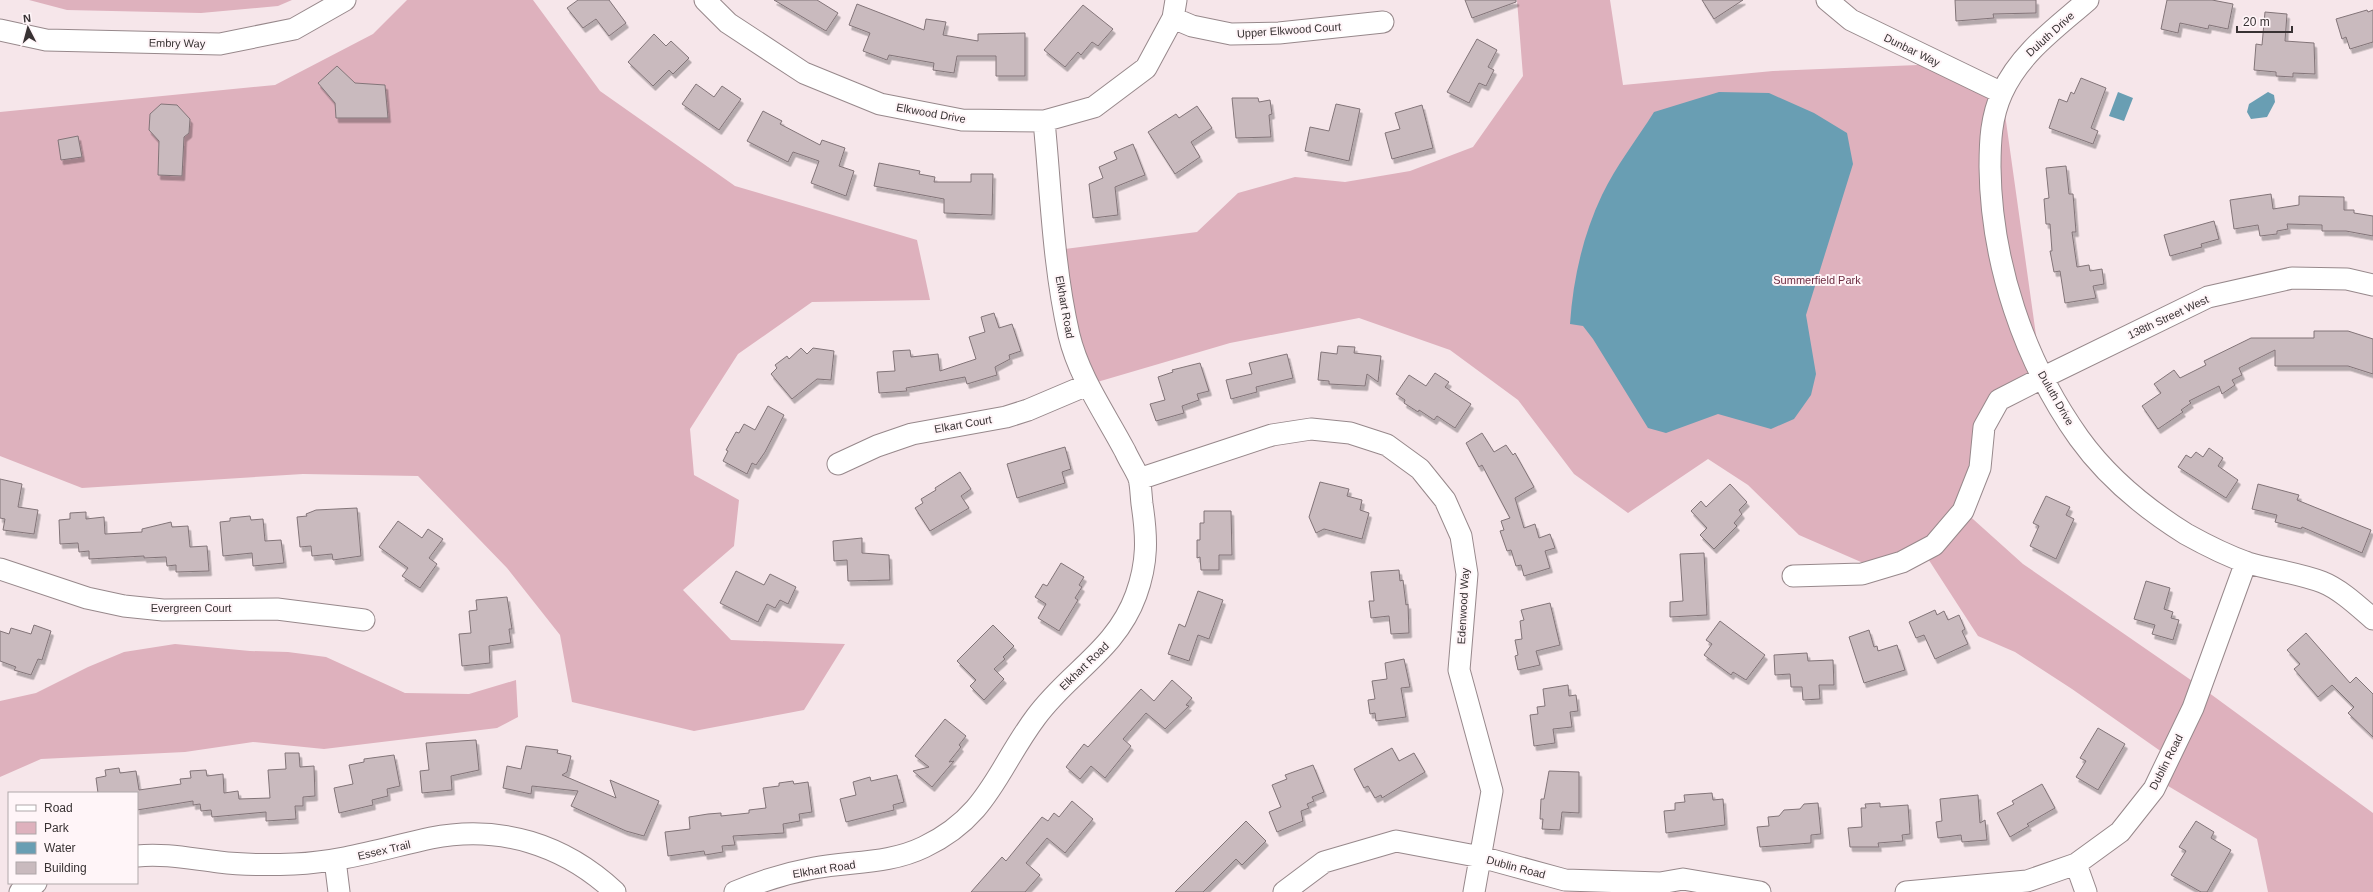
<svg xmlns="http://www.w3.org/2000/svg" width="2373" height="892" viewBox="0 0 2373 892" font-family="Helvetica,sans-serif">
<defs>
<filter id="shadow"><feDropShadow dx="2.5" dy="4.5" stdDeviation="0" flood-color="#0004"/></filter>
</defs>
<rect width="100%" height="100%" fill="#f6e6ea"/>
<path fill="#deb1bd" d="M29 0H292L278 6 201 13 67 10Z
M407 0H533L600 91 735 186 917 240 930 300 812 302 738 354 690 429 694 475 739 500 734 546 683 590 731 640 845 644 804 710 694 731 572 702 560 635 507 568 418 476 303 474 82 488 0 456V112L275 85 373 34Z
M1517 0H1610L1623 85 1773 71 1942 64 2002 93 2042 378 1999 400 1964 511 2023 564 2201 687 2373 813V892H2268L2257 839 2158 780 2169 757 2072 689 2015 652 1978 636 1923 551 1877 569 1799 535 1748 485 1708 459 1628 513 1574 474 1518 400 1450 350 1359 318 1230 343 1087 385 1057 250 1197 232 1238 193 1295 177 1345 182 1410 171 1473 147 1523 76Z
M175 644 250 651 288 652 326 657 405 693 469 694 516 680 518 717 497 728 324 749 253 742 185 752 41 759 0 777V701L36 693 88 667 124 652Z"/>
<path fill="#699eb3" d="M1719 92 1769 93 1814 113 1847 133 1853 164 1806 315 1816 374 1811 395 1794 419 1771 429 1718 414 1666 433 1648 428 1593 339 1583 326 1570 324C1573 279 1583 235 1602 195 1616 166 1637 139 1654 112Z
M2118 92 2133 98 2124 121 2109 116Z
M2268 92 2274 95 2275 102 2267 117 2251 119 2247 112 2249 104Z"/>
<path fill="#c9babe" stroke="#827478" filter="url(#shadow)" d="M578 0H609L626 23 609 36 596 19 583 28 567 8Z
M774 0H817L838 13 826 31Z
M1465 0H1516V2L1472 18Z
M1702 0H1743L1714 19Z
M1955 0H2036V13L1993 14 1994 18 1956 21Z
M2167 0H2212L2233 4 2228 29 2209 25 2208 29 2180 23 2178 33 2161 29Z
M857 4 924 30 926 19 946 22 943 35 978 41V34L1025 33V76H996V56H957L954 73 933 70 934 63 889 55 887 60 863 51 870 33 849 25Z
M1083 5 1113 29 1098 46 1092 42 1081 55 1078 52 1065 67 1044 50Z
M2367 10 2368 12 2373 10V42L2350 49 2346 37 2342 39 2336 19Z
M2265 12 2287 14 2285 41 2314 43 2315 74 2293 73V77L2276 76V72L2254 70 2256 44 2262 45Z
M654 34 666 46 671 41 689 58 673 74 669 70 653 86 628 62Z
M1477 39 1497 50 1488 67 1494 70 1486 86 1479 83 1469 103 1447 92Z
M337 66 355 83 385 85 388 118H336L335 103 318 83Z
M2081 78 2106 88 2091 128 2098 131 2093 144 2049 128 2059 99 2067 102 2071 92 2074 94Z
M696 84 714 97 722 86 741 99 719 130 682 104Z
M1232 98H1258L1259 102 1270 100 1272 114 1269 115 1271 137 1236 138Z
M161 104 177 105 190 119 189 133 184 137 182 176 158 175 159 141 149 130 150 114Z
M1336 104 1360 109 1349 161 1305 151 1310 127 1329 131Z
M1422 105 1433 148 1392 159 1385 133 1400 129 1395 113Z
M1197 106 1212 128 1191 142 1200 157 1175 174 1148 132 1176 114 1179 118Z
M763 111 782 121 780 124 820 145 822 140 845 148 839 166 854 171 846 196 811 183 819 161 793 152 788 162 747 141Z
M78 136 82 157 61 160 58 140Z
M1133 144 1145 175 1115 187 1118 215 1093 218 1089 184 1103 178 1099 167 1117 159 1114 152Z
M879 163 920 171 919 174 935 177 934 182H971V174H993L992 215 944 213V199L874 186Z
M2066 166 2069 194H2073L2076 232H2072L2077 267 2089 265 2090 271 2102 269 2104 284 2093 286 2096 298 2065 303 2060 271 2054 272 2050 251H2052L2050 224H2046L2044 199 2049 198 2046 168Z
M2271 194 2273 209 2299 205V196L2344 197V210H2354V213L2373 216V236L2346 231H2322V225L2287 224 2288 229 2277 231V234L2260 236 2258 225 2234 229 2230 200Z
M2214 221 2219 239 2201 244 2202 247 2170 256 2164 235Z
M994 313 999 328 1012 324 1021 351 1009 355 1010 359 995 367 997 375 967 384 965 377 906 388 907 391 879 393 877 372 895 371 893 351 910 350 911 357 938 354 940 371 976 359 969 337 985 332 981 317Z
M2314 331H2348L2373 339V374L2348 366H2275V350L2239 368 2242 375 2232 380 2235 385 2222 394 2219 386 2189 401 2191 403 2181 410 2183 412 2158 429 2142 406 2161 393 2154 384 2174 370 2180 378 2206 365 2204 361 2251 338H2314Z
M1338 346 1355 347 1354 353 1381 356 1378 382 1367 374 1365 386 1329 384V381L1318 380 1321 352 1337 354Z
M801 348 807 354 813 348 834 351 831 380 817 379 792 399 771 374 777 368 775 365 787 356 789 359Z
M1287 354 1293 378 1256 387 1257 392 1231 399 1226 380 1252 374 1249 363Z
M1200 363 1209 391 1197 394 1199 400 1182 406 1184 413 1156 421 1150 404 1165 400 1158 377 1173 372 1172 370Z
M1435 373 1449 382 1445 387 1471 404 1455 428 1437 416 1434 420 1419 410 1418 412 1404 403 1405 400 1396 394 1409 375 1426 386Z
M768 406 784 415 765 452 756 465 752 463 747 474 723 461 728 451 726 450 736 432 739 433 744 424 755 430Z
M1482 433 1494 452 1506 445 1513 455 1515 453 1534 487 1515 498 1524 528 1535 524 1539 538 1550 534 1555 548 1545 551 1550 568 1524 576 1521 565 1516 566 1511 550 1507 551 1500 531 1504 530 1501 521 1510 518 1482 465 1479 467 1466 443Z
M1065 447 1071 469 1062 472 1065 483 1017 498 1007 464Z
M2209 448 2223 458 2218 466 2238 480 2226 498 2178 467 2186 455 2191 458 2196 452 2203 457Z
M960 472 971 489 961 496 969 508 930 531 915 508 923 503 921 499 936 490 935 488Z
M0 479 22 484 18 507 38 510 34 534 3 530 5 519 0 518Z
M1320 482 1349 489 1347 496 1362 500 1360 510 1369 513 1362 539 1324 529 1316 533 1309 517Z
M1730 484 1747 502 1739 510 1742 514 1734 523 1737 526 1714 549 1700 535 1707 528 1691 511 1701 501 1706 507Z
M2258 484 2299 495 2297 500 2371 530 2362 553 2302 527 2301 529 2275 522 2277 515 2252 509Z
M2046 496 2070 507 2066 515 2074 519 2056 559 2030 546 2039 526 2033 523Z
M357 508 361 556 333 560 332 554 312 556 311 546 300 547 297 517 307 516 306 514 316 510Z
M1204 511H1231L1232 555H1219V570H1201L1200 557 1197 558V540H1200V523H1204Z
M86 512V519L104 517 105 534 142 532V529L171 522 172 527 188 526 190 547 207 546 209 571 176 572V565L167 566 166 557 144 558V556L89 559V551L79 552 78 543 60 544 59 520 70 519V513Z
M250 516 251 520 263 519 265 541 281 540 284 563 253 566 252 553 223 556 220 522 230 521V518Z
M398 521 422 538 428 529 443 539 429 558 437 564 420 588 402 576 408 568 379 547Z
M862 538V553L889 555 890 580 848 581 847 560 834 561 833 541Z
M1704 553 1707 615 1670 617V602L1683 601 1680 554Z
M1061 563 1084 577 1079 585 1082 587 1075 598 1078 600 1059 631 1038 618 1046 604 1035 597 1043 584 1047 586Z
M1399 570 1400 581 1403 580 1406 605 1408 604 1409 633 1391 634 1389 616 1371 618 1369 601H1374L1371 572Z
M736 571 764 585 770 574 796 587 788 604 780 600 775 608 767 604 758 622 720 603Z
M2146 581 2170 588 2164 609 2173 612 2171 618 2179 620 2173 640 2152 634 2155 625 2134 619Z
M1198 591 1223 600 1209 639 1198 635 1189 661 1168 654 1179 624 1185 627Z
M507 597 512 629H509L511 643 489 646 490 663 462 666 459 634 471 633 469 611 477 610 476 600Z
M1550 603 1560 645 1536 651 1540 665 1518 670 1515 656 1518 655 1515 640 1522 639 1520 621 1524 620 1521 610Z
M1935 610 1937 615 1944 611 1948 620 1959 615 1965 629 1962 631 1968 644 1935 659 1924 635 1916 638 1909 622Z
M1720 621 1765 655 1746 680 1733 672 1731 675 1704 655 1712 644 1706 640Z
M34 625 51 631 42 660 38 659 31 675 14 670 16 667 0 661V631L9 634 11 628 31 634Z
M993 625 1014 646 1003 657 1005 659 994 669 1004 679 984 700 970 686 976 680 957 661Z
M1869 630 1874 647 1877 646 1878 651 1897 645 1905 670 1864 683 1849 637Z
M2306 633 2350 683 2356 677 2373 694V737L2348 713 2354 707 2332 685 2318 697 2294 669 2300 664 2287 650Z
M1807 653 1808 661 1833 660 1834 685H1819L1820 699 1803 700 1802 687H1791L1790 674 1775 675 1774 655Z
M1404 659 1410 687 1401 688 1406 717 1376 721 1375 713 1370 714 1368 700 1375 699 1372 681 1387 679 1385 663Z
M1172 680 1192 698 1186 705 1189 706 1165 729 1146 713 1123 739 1131 746 1105 778 1091 766 1080 779 1066 767 1084 744 1088 747 1141 689 1154 701Z
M1568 685 1569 696 1576 695 1578 711 1570 712 1572 727 1553 729 1555 743 1534 746 1530 715 1538 714 1537 707 1545 706 1543 689Z
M945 719 966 736 959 745 961 747 949 762 954 761 932 787 913 771 929 767 915 756Z
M2098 728 2125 744 2098 790 2076 777 2086 761 2080 758Z
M476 740 479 770 451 776 452 790 422 793 420 771 429 770 426 743Z
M526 746 558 750 557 753 571 756 567 772 562 775 616 798 610 780 659 801 644 836 626 831 571 806 578 791 532 786 531 794 503 788 507 766 521 769Z
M1392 748 1399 761 1414 753 1425 772 1382 798 1381 795 1375 798 1368 786 1364 788 1354 769Z
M285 753H299L300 767 314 766 315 796 303 797V806H295L296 819 266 821V812L212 817 211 810 201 811 200 804 193 805V801L137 810V793H98L96 778 106 776 105 770 119 768 120 773 136 771 139 790 181 784 180 779 191 778 190 771 206 770 207 776 223 774 224 793 238 791 239 799 270 798 268 770 286 769Z
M394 755 400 786 387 789 388 796 372 800 373 805 339 813 334 788 353 784 349 765 364 762V759Z
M1313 765 1324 792 1312 797 1314 801 1307 804 1309 808 1301 811 1303 821 1277 832 1269 812 1281 807 1272 785 1287 779 1285 775Z
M1549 771 1579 772V813L1562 812 1560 830 1542 829 1543 819H1540L1541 799H1544Z
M897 775 904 802 893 805 894 810 846 822 840 799 856 795 853 782 870 777 871 781Z
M793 781 794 784 808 782 812 812 799 814 800 821 783 824 784 833 733 836 735 845 722 846 723 852 705 855 704 851 668 856 665 832 690 829 689 817 708 814 721 813V816L749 813V810L766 808 763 788 779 786V783Z
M2042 784 2055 808 2027 824 2029 826 2010 837 1997 813 2014 804 2012 801Z
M1712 793 1713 800 1723 799 1725 825 1666 833 1664 811 1675 810V803L1685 802 1684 795Z
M1978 795 1980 823 1985 820 1987 840 1962 842 1961 835 1938 838 1936 822 1942 821 1940 799Z
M1072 801 1093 819 1065 853 1047 838 1026 863 1040 875 1025 892H971L1002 857 1006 861 1042 817 1048 821 1054 813 1059 817Z
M1818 803 1821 834 1811 835V843L1760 847 1757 827 1769 826 1768 817 1779 816 1784 810 1800 809 1804 804Z
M1880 803V807L1908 805 1910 834 1902 835 1903 841 1878 843 1879 847H1850L1848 828 1862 827 1861 808H1866L1865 804Z
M1246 821 1266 841 1242 865 1236 859 1203 892H1175Z
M2196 821 2214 832 2211 838 2231 850 2207 892H2201L2171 875 2186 851 2179 847Z"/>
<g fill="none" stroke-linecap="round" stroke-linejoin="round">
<defs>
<path id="minor" d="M705 0 728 23 804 73 880 104 962 120 1044 121 1094 107 1146 68 1173 18 1176 0
M1827 0 1851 20 2002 93
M2088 0C2056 28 2020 53 2002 93 1991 117 1990 141 1990 167 1991 262 2024 361 2079 438 2107 477 2146 509 2186 534 2204 544 2228 556 2248 563 2272 570 2298 573 2322 582 2340 589 2358 606 2373 619
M1173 18 1192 26 1231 34 1279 33 1383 22
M0 30 46 40 220 44 294 29 345 0
M838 464 877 446 912 434 1006 417 1028 410 1087 385
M1139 479 1272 435 1311 429 1350 433 1387 445 1420 469 1445 500 1461 536 1467 574 1459 670 1492 791 1474 892
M0 569 87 598 124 606 163 610 277 609 364 620
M1793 576 1862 574 1902 562 1934 545 1963 511 1980 468 1984 427 1999 400 2042 378 2208 297 2292 278 2347 279 2373 285
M137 856C164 853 192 859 219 862 243 865 269 865 294 864 342 862 385 848 431 838 500 824 565 845 615 892
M335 860 339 892
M2076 864 2086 892
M20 892 36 883
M735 892C761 881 787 873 814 868 852 861 889 864 924 847 989 816 997 769 1036 717 1069 672 1116 650 1136 595 1148 562 1147 537 1142 504 1141 496 1141 486 1139 478 1135 469 1129 460 1125 451 1105 413 1079 377 1069 335 1053 265 1051 192 1044 121
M1284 892 1324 862 1396 841 1481 857 1565 880 1660 883 1683 879 1760 892
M1906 892 2027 881 2076 864 2120 832 2154 789 2193 708 2246 562"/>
</defs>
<use href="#minor" stroke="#97888b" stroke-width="23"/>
<use href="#minor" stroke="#fff" stroke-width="21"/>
</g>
<g text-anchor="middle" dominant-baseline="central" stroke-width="4" stroke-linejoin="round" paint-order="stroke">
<g font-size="11" fill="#383233" stroke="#fff5f8">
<text transform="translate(1289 30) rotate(-4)">Upper Elkwood Court</text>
<text transform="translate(2050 34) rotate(-42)">Duluth Drive</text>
<text transform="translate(177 43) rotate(1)">Embry Way</text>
<text transform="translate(1912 50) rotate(26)">Dunbar Way</text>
<text transform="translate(931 113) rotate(10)">Elkwood Drive</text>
<text transform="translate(1065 307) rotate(80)">Elkhart Road</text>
<text transform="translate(2168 317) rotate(-25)">138th Street West</text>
<text transform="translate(2056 398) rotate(60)">Duluth Drive</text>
<text transform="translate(963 424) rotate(-10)">Elkart Court</text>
<text transform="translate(1463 606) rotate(-87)">Edenwood Way</text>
<text x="191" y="608">Evergreen Court</text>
<text transform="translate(1084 666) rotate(-44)">Elkhart Road</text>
<text transform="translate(2166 762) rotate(-63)">Dublin Road</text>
<text transform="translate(384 850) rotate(-13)">Essex Trail</text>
<text transform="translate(1516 867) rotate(15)">Dublin Road</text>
<text transform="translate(824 869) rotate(-9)">Elkhart Road</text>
</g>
<g font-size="11" fill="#6d2d42" stroke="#fff5f8">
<text x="1817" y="280">Summerfield Park</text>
</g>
</g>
<rect x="8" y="792" width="130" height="92" fill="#fff5f8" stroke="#afa7a9"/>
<rect x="16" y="805" width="20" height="6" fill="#ffffff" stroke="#afa7a9"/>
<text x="44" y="812" font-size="12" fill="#383233">Road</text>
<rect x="16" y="822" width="20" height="12" fill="#deb1bd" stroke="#afa7a9"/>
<text x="44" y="832" font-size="12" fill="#383233">Park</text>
<rect x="16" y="842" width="20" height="12" fill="#699eb3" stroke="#afa7a9"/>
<text x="44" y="852" font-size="12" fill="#383233">Water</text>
<rect x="16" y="862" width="20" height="12" fill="#c9babe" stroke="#afa7a9"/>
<text x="44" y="872" font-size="12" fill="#383233">Building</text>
<g transform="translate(28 28) rotate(354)" stroke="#fff5f8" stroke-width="3" paint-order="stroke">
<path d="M0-3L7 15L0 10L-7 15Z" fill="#383233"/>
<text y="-6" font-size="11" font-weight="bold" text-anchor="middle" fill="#383233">N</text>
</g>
<path d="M2237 26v6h55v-6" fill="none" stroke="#383233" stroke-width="2"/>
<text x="2243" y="26" font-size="12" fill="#383233" stroke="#fff5f8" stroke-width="3" paint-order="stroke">20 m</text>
</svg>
